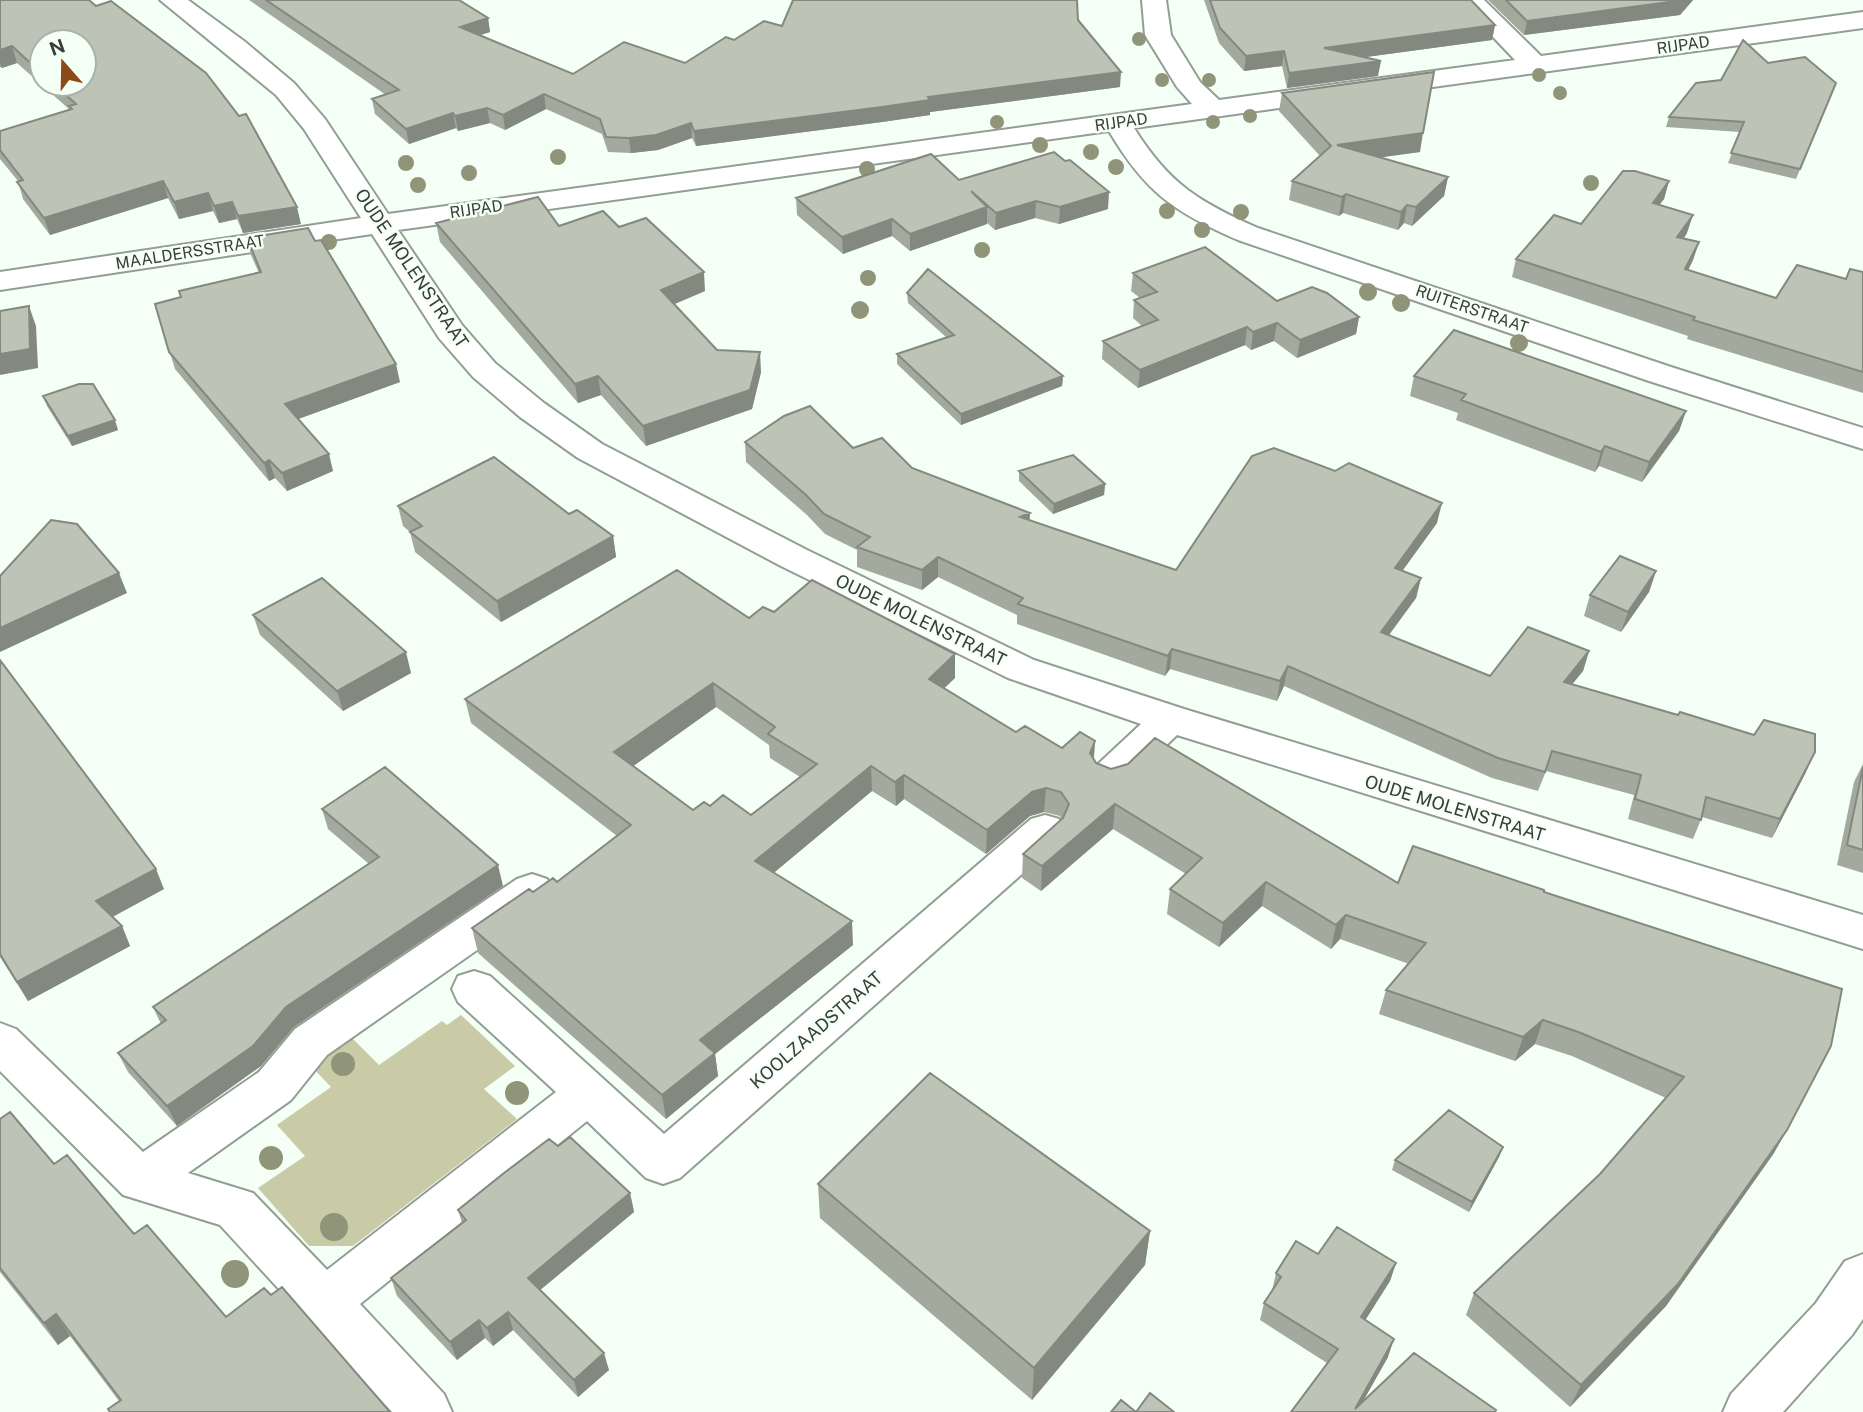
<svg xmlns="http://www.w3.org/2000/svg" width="1863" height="1412" viewBox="0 0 1863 1412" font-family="'Public Sans',sans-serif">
<rect width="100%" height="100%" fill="#f4fff6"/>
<path fill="#c8cba6" d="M461 1015 515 1066 484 1089 517 1119 353 1246H309L258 1188 305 1156 277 1125 331 1087 311 1066 351 1037 379 1065 442 1021 447 1025Z"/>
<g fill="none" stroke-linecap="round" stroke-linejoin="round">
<defs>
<path id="minor" d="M160 0H188L244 41 294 83 325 119 388 214 1192 104 1177 87 1145 35 1142 0H1166L1171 35 1200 82 1219 100 1515 60 1458 0H1484L1541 56 1863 12V28L1134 128C1169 184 1199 202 1258 228L1671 367 1863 428V449L1649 381 1238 240C1174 212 1145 192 1109 131L398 230 462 325 495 363 544 403 602 444 807 550 1034 660 1184 709 1863 915V949L1177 735 1124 786 1110 791 1096 786 1090 776 1096 766 1141 724 1008 678 781 566 578 458 520 417 473 377 439 338 372 234 0 290V272L361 218 304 129 276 95Z
M1045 815 1059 819 1065 830 1059 841 680 1178 663 1184 646 1178 587 1121 360 1304 444 1394 452 1412H392L220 1225 123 1195 0 1071V1023L16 1029 143 1152 259 1072 295 1029 517 879 532 874 547 879 553 890 547 901 327 1055 291 1100 188 1173 253 1193 327 1270 556 1092 458 1002 452 989 458 976 474 971 490 976 664 1134 1031 819Z
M1863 1254V1319L1852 1335 1783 1412H1723L1731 1394 1816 1303 1845 1261Z"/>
</defs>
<use href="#minor" stroke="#929e94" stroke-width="4"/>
<use href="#minor" fill="#fff" fill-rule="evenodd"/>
</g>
<g fill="#90957a">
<circle cx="1139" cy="39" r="7"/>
<circle cx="1539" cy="75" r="7"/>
<circle cx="1162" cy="80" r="7"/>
<circle cx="1209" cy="80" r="7"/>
<circle cx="1560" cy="93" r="7"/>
<circle cx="1250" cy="116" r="7"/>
<circle cx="997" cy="122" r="7"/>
<circle cx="1213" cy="122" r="7"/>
<circle cx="1040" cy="145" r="8"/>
<circle cx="1091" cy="152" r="8"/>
<circle cx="558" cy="157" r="8"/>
<circle cx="406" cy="163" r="8"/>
<circle cx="1116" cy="167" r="8"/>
<circle cx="867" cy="169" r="8"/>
<circle cx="469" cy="173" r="8"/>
<circle cx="1591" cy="183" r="8"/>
<circle cx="418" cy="185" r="8"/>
<circle cx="1167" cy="211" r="8"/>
<circle cx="1241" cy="212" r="8"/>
<circle cx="1202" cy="230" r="8"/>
<circle cx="329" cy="242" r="8"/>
<circle cx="982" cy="250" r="8"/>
<circle cx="868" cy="278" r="8"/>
<circle cx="1368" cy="292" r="9"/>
<circle cx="1401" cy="303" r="9"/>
<circle cx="860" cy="310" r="9"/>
<circle cx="1519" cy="343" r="9"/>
<circle cx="343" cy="1064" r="12"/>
<circle cx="517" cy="1093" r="12"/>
<circle cx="271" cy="1158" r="12"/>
<circle cx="334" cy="1227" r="14"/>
<circle cx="235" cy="1274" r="14"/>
</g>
<path fill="#a3a99d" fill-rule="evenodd" d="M0 0 301 224 243 233 237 219 219 223 213 211 179 219 168 198 50 235 23 199 18 181 0 159V150L70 110 17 63 2 68 0 67ZM42 42 84 84H42Z
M249 0H459L488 18 490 32 480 35 573 74 685 63 734 40 782 26 1078 20 1120 87 930 112V115L882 122 696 146 692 138 658 150 631 153 608 152 602 134 546 109 505 130 490 123 458 131 456 128 409 144 375 114 372 99 386 95Z
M1204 0H1471L1495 25 1492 40 1365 57 1378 76 1287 88 1282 66 1244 71 1219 43Z
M1488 0H1693L1680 15 1524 35Z
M1768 63 1832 93 1796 179 1728 163 1740 132 1666 127 1669 117 1721 80Z
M1282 93 1420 152 1379 157 1448 177 1444 196 1412 226 1404 223 1398 230 1343 213 1339 216 1289 200 1292 181 1320 156 1279 111Z
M959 180 1108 209 1059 224 1035 218 995 230 987 223V224L910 251 892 236 843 254 797 215 796 198Z
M1669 181 1664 199 1659 205 1687 233 1684 238 1699 242 1693 260 1688 270 1776 298 1846 279 1863 272V393L1687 339 1688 336 1512 277 1516 259 1581 224Z
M436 223 619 227 705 291 674 304 717 350 761 372 752 409 646 446 601 395 578 403 440 242Z
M247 238 315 241 400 382 298 419 333 471 287 491 275 478 269 481 175 369 155 304 181 297 259 273 251 255Z
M1133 273 1359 317 1356 334 1297 358 1274 341 1251 350 1245 345 1138 388 1102 359 1103 341 1142 326 1133 318 1134 300 1140 298 1131 291Z
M907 293 1063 376 1062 386 961 425 897 364V354L946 337 908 303Z
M1414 376 1686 411 1679 431 1642 482 1599 466 1595 472 1456 420 1458 413 1410 396Z
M43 396 118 430 72 446 47 406Z
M745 442 853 448 912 468 1030 520 1176 570 1437 523 1402 571 1421 578 1416 598 1389 635 1490 676 1589 651 1583 671 1572 684 1806 772 1772 838 1702 817 1693 839 1628 819 1634 795 1546 771 1538 791 1492 778 1284 686 1277 701 1170 669 1165 676 1017 624V615L938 577 922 590 857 567V550L825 534 807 515 746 462Z
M1019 471 1105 484 1104 495 1053 514 1019 481Z
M398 506 569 514 613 536 616 557 501 622 415 552 410 532 403 526Z
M1656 571 1649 592 1621 632 1584 616 1590 595Z
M774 612 955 678 944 688 1016 732 1062 748 1095 741 1094 759 1096 763 1398 883 1544 892 1774 1153 1666 1306 1570 1407 1466 1315 1474 1293 1600 1174 1666 1098 1572 1056 1535 1044 1515 1061 1379 1014 1386 990 1409 964 1340 939 1331 949 1262 906 1219 947 1167 914 1170 889 1186 874 1113 829 1041 891 1022 878 1023 854 1061 819 1060 816 1044 812 1030 816 986 854 904 799 896 806 872 791 773 873 853 945 715 1054 718 1076 666 1119 478 953 472 928 533 892 557 882 617 836 471 723 465 699 749 618ZM716 707 769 745 770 758 800 777 751 815 710 806 693 810 633 766Z
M253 615 411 673 343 711 260 635Z
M0 660 164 889 112 917 122 926 130 946 28 1001 0 957Z
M1863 764V873L1837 865 1854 782Z
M322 809 503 886 294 1027 261 1066 177 1126 128 1072 118 1053 161 1024 153 1007 369 864 328 829Z
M0 1119 54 1164 134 1234 226 1317 119 1401 70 1336 58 1345 0 1272Z
M558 1146 630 1193 634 1212 540 1290 609 1370 578 1397 513 1330 493 1346 485 1338 457 1360 397 1296 391 1278 462 1223 458 1210Z
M1503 1147 1499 1157 1469 1212 1392 1170 1395 1160Z
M818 1184 1150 1231 1145 1265 1032 1400 820 1218Z
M1318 1254 1396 1263 1390 1281 1365 1320 1388 1357 1363 1401 1496 1410 1291 1412 1327 1363 1260 1320 1264 1303 1272 1291 1276 1273Z"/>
<path fill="#84897f" d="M1684 0H1693L1680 15 1524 35 1527 21Z
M488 18 490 32 462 41 460 27Z
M1495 25 1492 40 1322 63 1324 48Z
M12 46 17 63 2 68 0 64V50Z
M1284 51 1282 66 1244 71 1246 56Z
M1381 61 1378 76 1287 88 1289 73Z
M1121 72 1120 87 930 112V115L882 122 696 146 694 131 928 97Z
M544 94 546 109 505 130 503 115Z
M487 108 490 123 458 131 455 116Z
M453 113 456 128 409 144 406 129Z
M691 123 692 138 658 150 631 153 629 138Z
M1423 133 1420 152 1334 164 1337 145Z
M1448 177 1444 196 1412 226 1416 207Z
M163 181 168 198 50 235 44 218Z
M1669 181 1664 199 1647 221 1653 203Z
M1109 192 1108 209 1059 224 1060 207Z
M208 193 213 211 179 219 174 202Z
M1346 194 1343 213 1339 216 1342 197Z
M1036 201 1035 218 995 230 996 213Z
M232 202 237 219 219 223 214 206Z
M1407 205 1404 223 1398 230 1401 212Z
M297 207 301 224 243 233 238 216Z
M987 207V224L910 251V234Z
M1693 215 1687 233 1672 255 1677 237Z
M892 219V236L843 254 842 237Z
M1699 242 1693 260 1679 288 1685 269Z
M704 272 705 291 663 309 661 290Z
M29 306 36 326 38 368 0 375V354Z
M1359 317 1356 334 1297 358 1300 340Z
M1277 323 1274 341 1251 350 1253 332Z
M1247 327 1245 345 1138 388 1140 370Z
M760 352 761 372 752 409 646 446 643 426Z
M396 364 400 382 290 422 285 404Z
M598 376 601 395 578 403 575 384Z
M1063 376 1062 386 961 425V414Z
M1686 411 1679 431 1642 482 1649 462Z
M115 420 118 430 72 446 68 436Z
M1605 446 1599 466 1595 472 1601 452Z
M329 454 333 471 287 491 282 473Z
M269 460 275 478 269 481 264 463Z
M1105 484 1104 495 1053 514 1054 504Z
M1442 503 1437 523 1390 588 1395 568Z
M1030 513 1029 533 1020 517Z
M613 536 616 557 501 622 497 601Z
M938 557V577L922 590V570Z
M1656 571 1649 592 1621 632 1628 612Z
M119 573 127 593 0 652V628Z
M1421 578 1416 598 1377 651 1381 632Z
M1172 649 1170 669 1165 676 1168 656Z
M1589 651 1583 671 1558 702 1564 682Z
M406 652 411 673 343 711 337 691Z
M955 654V678L929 703V679Z
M1288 666 1284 686 1277 701 1280 681Z
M713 683 716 707 618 777 614 752Z
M1095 741 1093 766 1090 753Z
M1815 752 1806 772 1772 838 1780 819Z
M871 766 872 791 758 886 755 861Z
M904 775V799L896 806 895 782Z
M1046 788 1044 812 1030 816 986 854 987 830 1032 792Z
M1115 804 1113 829 1041 891 1042 866Z
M498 865 503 886 294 1027 261 1066 177 1126 167 1106 286 1007Z
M156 869 164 889 105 921 96 901Z
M1266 882 1262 906 1219 947 1223 923Z
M1346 915 1340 939 1331 949 1336 925Z
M852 921 853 945 715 1054 718 1076 666 1119 662 1095 700 1040Z
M122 926 130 946 28 1001 17 982Z
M1543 1020 1535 1044 1515 1061 1523 1037Z
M1787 1130 1774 1153 1666 1306 1570 1407 1581 1385Z
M1503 1147 1499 1157 1469 1212 1472 1202Z
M630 1193 634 1212 533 1296 528 1278Z
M1150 1231 1145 1265 1032 1400 1034 1368Z
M1396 1263 1390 1281 1356 1335 1361 1317Z
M508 1312 513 1330 493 1346 487 1328Z
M56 1314 70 1336 58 1345 44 1323Z
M479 1320 485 1338 457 1360 450 1342Z
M1394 1339 1388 1357 1357 1412 1355 1409Z
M604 1353 609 1370 578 1397 574 1380Z"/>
<path fill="#bdc4b6" stroke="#84897f" stroke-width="2" fill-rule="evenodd" d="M0 0H89L96 6 111 1 206 73 239 116 246 114 297 207 238 216 232 202 214 206 208 193 174 202 163 181 44 218 17 182 23 180 0 150V131L72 109 69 106 76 104 54 84H84V42H42V74L12 46 0 50Z
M266 0H459L488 18 460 27 573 74 624 42 685 63 726 37 734 40 764 21 782 26 793 0H1077L1078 20 1121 72 928 97 930 100 882 107 694 131 691 123 656 135 629 138 606 137 600 119 544 94 503 115 487 108 455 116 453 113 406 129 372 99 399 90Z
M1210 0H1471L1495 25 1324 48 1381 61 1289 73 1284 51 1246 56 1220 28Z
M1506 0H1684L1527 21Z
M1743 40 1768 63 1805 57 1836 83 1800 169 1731 153 1744 122 1669 117 1696 83 1721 80Z
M1434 72 1423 133 1337 145 1448 177 1416 207 1407 205 1401 212 1346 194 1342 197 1292 181 1331 146 1282 93Z
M1054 152 1065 161 1070 160 1109 192 1060 207 1036 201 996 213 971 191 987 207 910 234 892 219 842 237 796 198 931 154 959 180Z
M1623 171H1635L1669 181 1653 203 1693 215 1677 237 1699 242 1685 269 1776 298 1797 265 1846 279 1850 269 1863 272V372L1693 320 1695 317 1516 259 1554 215 1581 224Z
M538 197 559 226 603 211 619 227 646 218 704 272 661 290 717 350 760 352 750 390 643 426 598 376 575 384 436 223Z
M308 228 315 241 321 240 396 364 285 404 329 454 282 473 269 460 264 463 169 352 155 304 181 297 179 291 261 272 247 238Z
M1205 247 1277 301 1312 287 1327 293 1359 317 1300 340 1277 323 1253 332 1247 327 1140 370 1103 341 1158 320 1134 300 1157 292 1133 273Z
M928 269 1063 376 961 414 897 354 954 335 907 293Z
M29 306 30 349 0 354V311Z
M1454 330 1686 411 1649 462 1605 446 1601 452 1461 400 1466 394 1414 376Z
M79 384H93L115 420 68 436 43 396Z
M810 406 853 448 882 438 912 468 1030 513 1020 517 1176 570 1252 456 1274 448 1335 471 1349 463 1442 503 1395 568 1421 578 1381 632 1490 676 1528 627 1589 651 1564 682 1678 715 1680 712 1754 735 1764 720 1815 734V752L1780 819 1706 797 1701 820 1635 799 1641 775 1552 751 1545 772 1498 758 1288 666 1280 681 1172 649 1168 656 1018 604 1023 598 938 557 922 570 857 547 870 537 824 514 806 495 745 442 784 416Z
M1073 455 1105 484 1054 504 1019 471Z
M494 457 569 514 577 510 613 536 497 601 410 532 422 526 398 506Z
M51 520 77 524 119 573 0 628V576Z
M1620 556 1656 571 1628 612 1590 595Z
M677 570 749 618 763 607 774 612 812 580 955 654 929 679 1016 732 1025 726 1062 748 1080 732 1095 741 1090 753 1096 763 1111 769 1128 764 1155 738 1398 883 1413 846 1544 890V892L1842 989 1831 1046 1787 1130 1678 1284 1581 1385 1474 1293 1600 1174 1684 1077 1581 1033 1543 1020 1523 1037 1386 990 1426 943 1346 915 1336 925 1266 882 1223 923 1170 889 1202 858 1115 804 1042 866 1023 854 1063 818 1069 804 1061 792 1046 788 1032 792 987 830 904 775 895 782 871 766 755 861 852 921 700 1040 715 1053 662 1095 472 928 529 889 533 892 553 878 557 882 631 825 465 699ZM713 683 775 727 768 734 817 764 751 815 723 795 710 806 704 802 693 810 614 752Z
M322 578 406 652 337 691 253 615Z
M0 660 156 869 96 901 122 926 17 982 0 954Z
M385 767 498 865 286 1007 253 1046 167 1106 118 1053 166 1020 153 1007 379 857 322 809Z
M1863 767V850L1847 845Z
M930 1073 1150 1231 1034 1368 818 1184Z
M1449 1110 1503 1147 1472 1202 1395 1160Z
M10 1112 54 1164 67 1155 134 1234 147 1225 226 1317 264 1288 271 1295 282 1287 390 1412H110L108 1409 121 1400 56 1314 44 1323 0 1268V1119Z
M570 1137 630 1193 528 1278 604 1353 574 1380 508 1312 487 1328 479 1320 450 1342 391 1278 466 1220 458 1210 504 1173 549 1139 558 1146Z
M1337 1227 1396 1263 1361 1317 1394 1339 1355 1409 1414 1353 1496 1410 1495 1412H1291L1338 1349 1264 1303 1281 1277 1276 1273 1296 1241 1318 1254Z
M1150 1393 1174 1412H1111L1121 1400 1136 1412Z"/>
<g text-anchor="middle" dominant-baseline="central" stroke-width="5" stroke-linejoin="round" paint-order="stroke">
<g font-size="16" fill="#383d38" stroke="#f4fff6">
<text transform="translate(1683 45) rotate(-8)">RIJPAD</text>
<text transform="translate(1121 122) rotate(-8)">RIJPAD</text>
<text transform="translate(476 209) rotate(-8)">RIJPAD</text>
<text transform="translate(190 252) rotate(-9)">MAALDERSSTRAAT</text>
<text transform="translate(1472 309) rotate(19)">RUITERSTRAAT</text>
</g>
<g font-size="18" fill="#383d38" stroke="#f4fff6">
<text transform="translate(412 268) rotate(56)">OUDE MOLENSTRAAT</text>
<text transform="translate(921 620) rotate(26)">OUDE MOLENSTRAAT</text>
<text transform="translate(1455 808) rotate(17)">OUDE MOLENSTRAAT</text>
<text transform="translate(816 1030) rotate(-41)">KOOLZAADSTRAAT</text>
</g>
</g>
<g transform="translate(63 63) rotate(340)"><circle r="33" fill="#f4fff6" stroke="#a9b1aa" stroke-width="2"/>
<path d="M0-5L12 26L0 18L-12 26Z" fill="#8c4a19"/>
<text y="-10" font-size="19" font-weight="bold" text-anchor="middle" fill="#383d38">N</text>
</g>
</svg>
